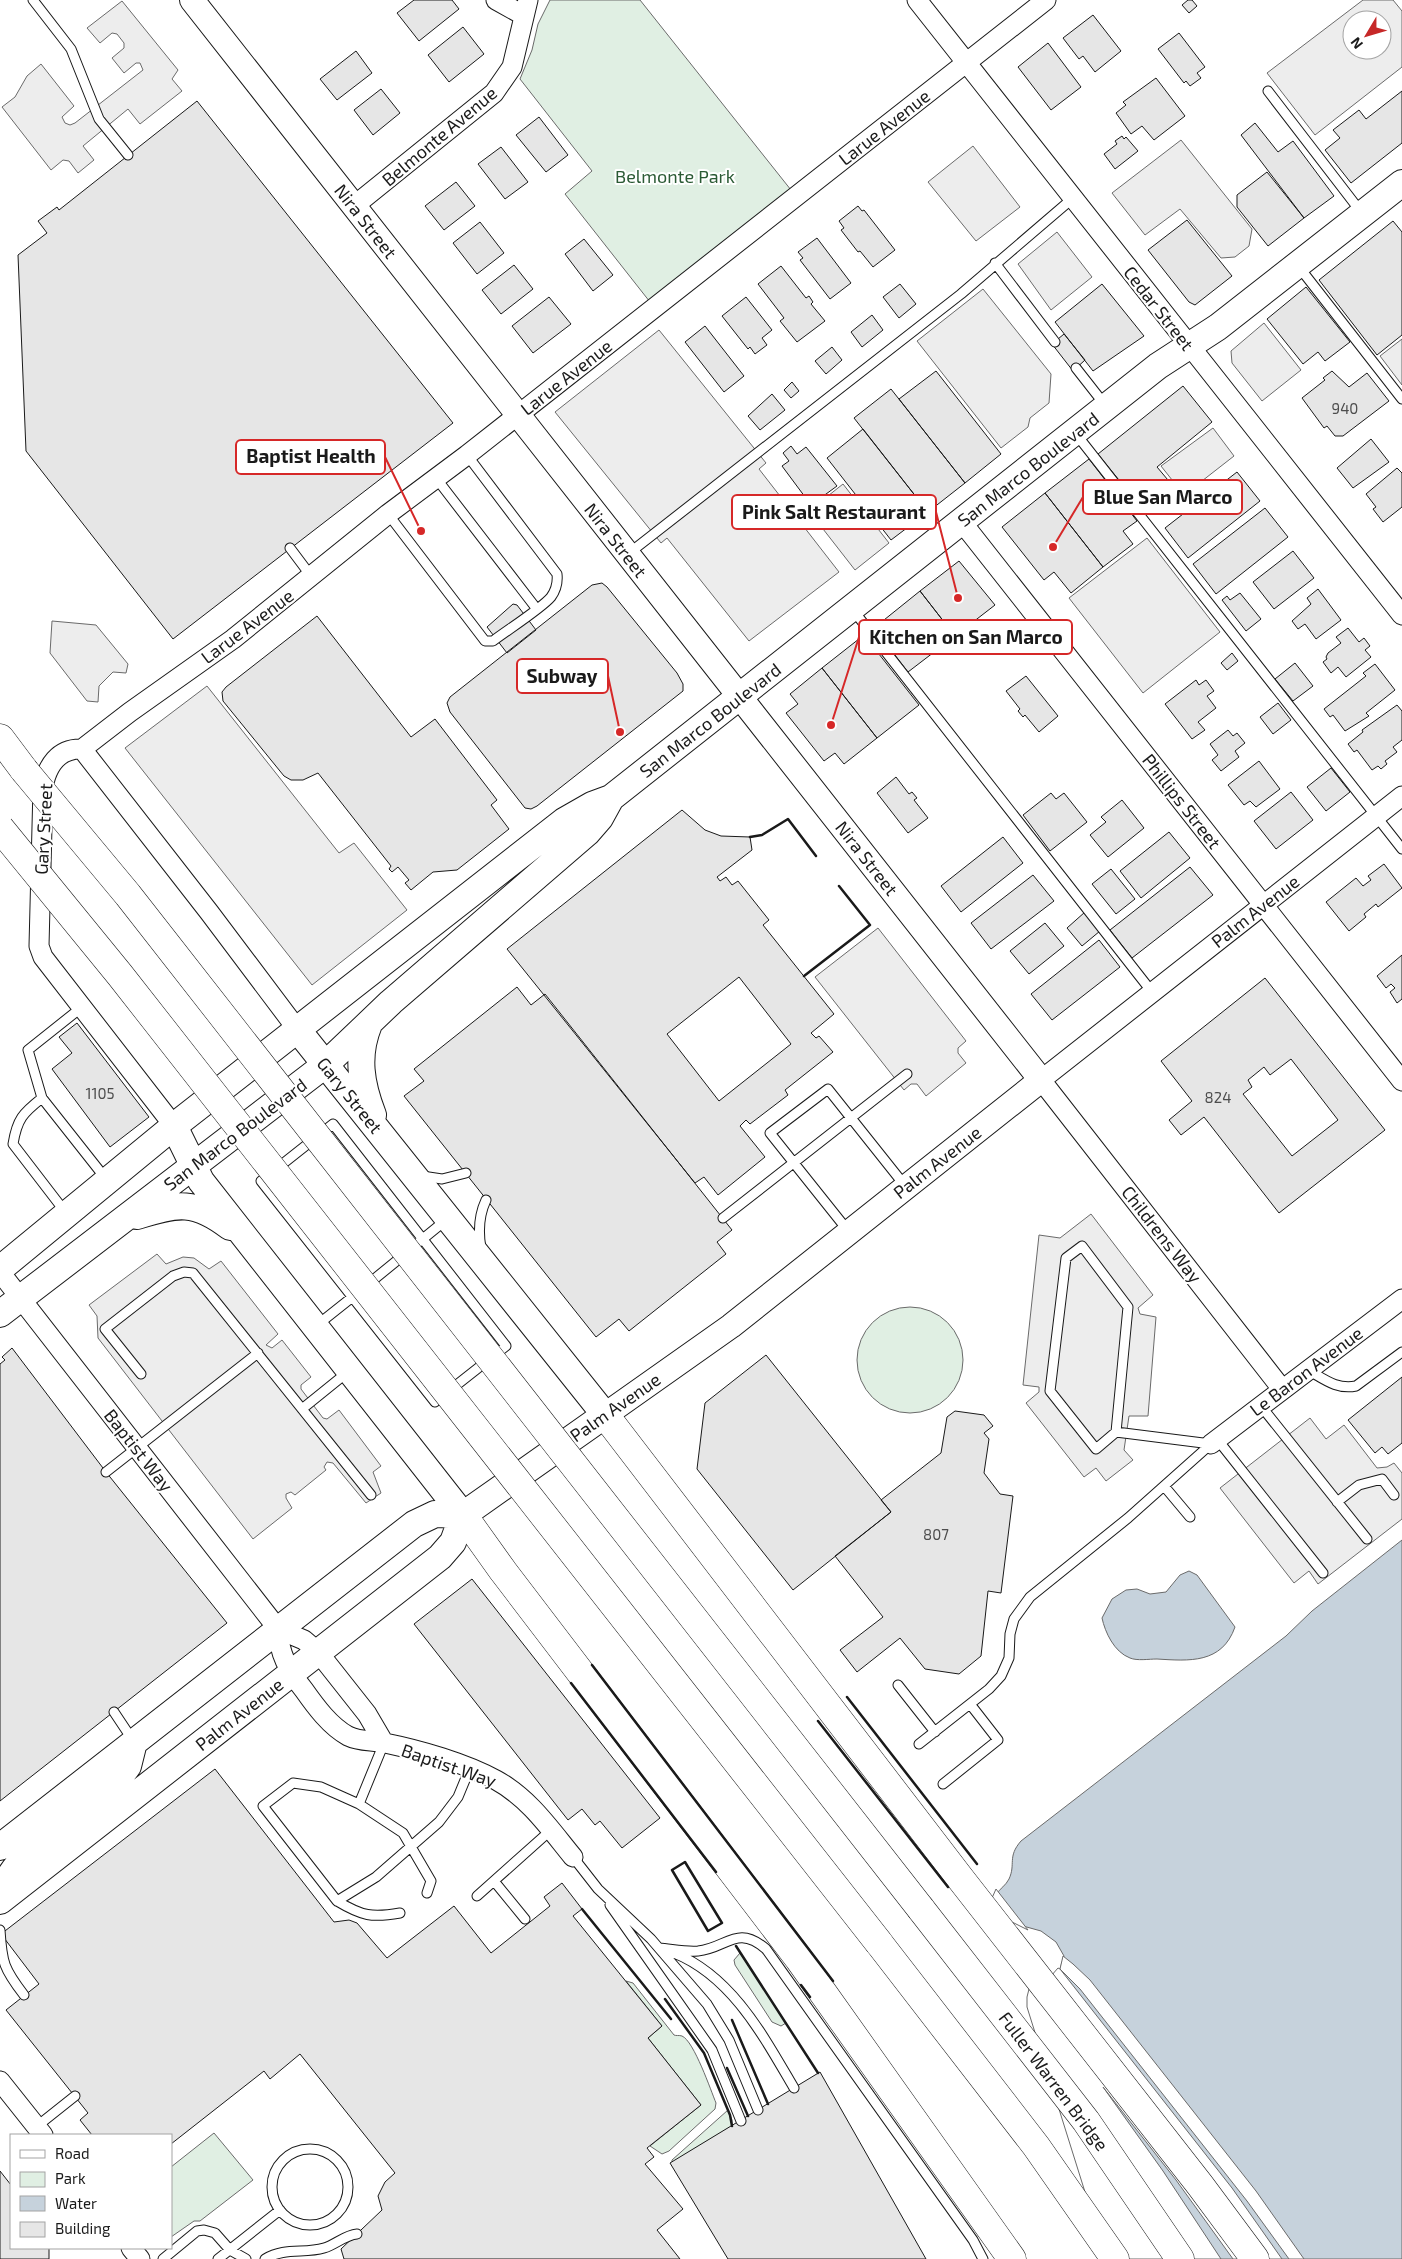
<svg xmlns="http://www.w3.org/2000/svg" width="1402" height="2259" viewBox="0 0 1402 2259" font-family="'Exo 2',sans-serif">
<rect width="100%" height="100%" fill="#fff"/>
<path fill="#e0efe3" stroke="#6a6a6a" d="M550 0H640L791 190 650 302 565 194 592 171 520 79 532 50 538 24Z
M857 1360a53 53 0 1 1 106 0a53 53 0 1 1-106 0Z
M740 1953 786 2023 781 2026 772 2022 735 1965 734 1960Z
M626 1981 633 1983 674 2035C676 2036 679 2035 682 2036 694 2041 711 2091 716 2103L715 2109 669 2151 662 2154 650 2146 701 2105 648 2038 662 2026Z
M728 2110 732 2120V2126L672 2163V2160Z
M214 2133 253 2180 200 2221H194L171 2237V2167Z"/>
<path fill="#ededed" stroke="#6a6a6a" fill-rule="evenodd" d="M1363 0H1393L1402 11V67L1315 135 1267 73ZM1352 20H1382V50H1352Z
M122 1 178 70 172 79 182 91 140 124 128 109 83 146 94 160 78 173 69 161 63 160 51 170 2 107 15 97 27 76 41 64 74 106 62 117 65 123 70 125 75 123 143 70 140 63H136L124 73 112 58 124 48V43L117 34 112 33 100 43 87 28Z
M1181 140 1252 229 1249 246 1235 257 1221 258 1180 209 1145 235 1112 193Z
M973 146 1020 207 976 241 928 182Z
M1057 232 1092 277 1051 310 1018 264Z
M983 289 1051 374 1049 403 1030 418 1028 427 1001 448 917 341Z
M1264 323 1301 370 1262 401 1232 363 1231 351Z
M659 330 766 463 759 469 839 572 749 641 667 538 661 543 555 412Z
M1402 339V385L1380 356Z
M1213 428 1234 456 1184 495 1161 466Z
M843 484 889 543 855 570 809 511Z
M1147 538 1220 632 1143 693 1069 598Z
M52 621 96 625 128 664 126 673 113 672 99 686 98 702 87 701 50 653Z
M207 686 339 853 354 843 407 910 312 985 125 748Z
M878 928 966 1041 958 1048V1053L966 1063 926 1096 917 1084H911L904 1090 815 977Z
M1091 1214 1153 1295 1138 1308 1140 1314 1156 1317 1148 1416H1129L1124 1450 1133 1460 1106 1481 1096 1468 1084 1477 1026 1403 1039 1392V1387L1023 1385 1039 1235 1060 1238Z
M157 1254 166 1264 183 1257 194 1258 209 1269 221 1261 278 1334 266 1345 272 1348 282 1340 311 1377 301 1385V1389L323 1418 327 1419 339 1410 381 1466 373 1472 381 1493 366 1503 333 1463 327 1462 324 1467 326 1470 295 1495 291 1492 286 1494V1498L292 1508 253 1539 98 1338 97 1316 89 1305Z
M1310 1418 1326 1439 1344 1425 1377 1468 1387 1467 1394 1463 1402 1473V1519L1318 1584 1309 1571 1294 1583 1220 1488Z"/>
<path fill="#c6d2dc" stroke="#6a6a6a" d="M1402 1540V2259H1108L1059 1972 1064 1956 1056 1942 1041 1931 1023 1926 996 1894C1000 1889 1006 1885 1009 1879 1016 1864 1007 1857 1021 1841L1286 1636 1312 1611Z
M1189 1571 1197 1575 1235 1627C1222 1664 1189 1661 1157 1659 1149 1659 1137 1661 1130 1658 1114 1652 1105 1632 1102 1618L1112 1599 1126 1590 1137 1589 1150 1594 1166 1592 1180 1575Z"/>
<path fill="#fff" stroke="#6a6a6a" d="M996 1889 1028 1930 1008 1920 992 1898Z
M1063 1956 1073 1964 1090 1980 1256 2191 1304 2259H1289L1247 2201 1080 1989 1060 1969 1232 2188 1282 2259H1233L1176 2180 1103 2087 1163 2171 1221 2259H1106L1027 2007V1997L1029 1989 1051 1976 1058 1968 1060 1969Z"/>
<path fill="#e6e6e6" stroke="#1a1a1a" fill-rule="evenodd" d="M414 0H452L459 9 419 41 397 13Z
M1188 0H1192L1197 6 1189 13 1182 5Z
M1093 15 1121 51 1095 72 1083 56 1079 59 1063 38Z
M463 27 484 54 449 82 428 55Z
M1179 33 1205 67 1197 73 1201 78 1190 86 1186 81 1184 83 1158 49Z
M1048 43 1081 87 1051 110 1018 67Z
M356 51 372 73 337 100 320 79Z
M1156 78 1185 116 1154 140 1142 126 1131 134 1116 113 1126 105 1123 102Z
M381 89 400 113 373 135 354 110Z
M1402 91V143L1351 183 1325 150 1340 138 1333 130 1359 110 1366 119Z
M197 101 453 423 173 639 26 451 18 255 47 233 38 221 57 207 59 210Z
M539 117 568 155 546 172 516 135Z
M1255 123 1278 152 1293 141 1334 196 1304 218 1241 135Z
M1122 136 1124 139 1126 137 1138 151 1115 169 1104 154 1117 144 1115 141Z
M501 147 528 182 505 199 478 164Z
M1267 172 1304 218 1268 246 1237 207V195Z
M456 182 475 206 444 230 425 206Z
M858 206 862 211 864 210 895 250 873 267 860 251 858 252 841 230 844 228 839 221Z
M1187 220 1232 276 1195 305 1189 302 1148 250Z
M1393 221 1402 232V335L1377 355 1319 280Z
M480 222 504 253 477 274 453 243Z
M817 238 851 283 830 299 800 260 803 258 798 252Z
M584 239 613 275 593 291 565 254Z
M514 265 533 289 501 314 482 290Z
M781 266 806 298 809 296 813 302 811 304 825 321 797 342 780 321 784 318 758 284Z
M900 284 916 304 899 318 883 297Z
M1102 284 1144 336 1093 371 1055 322Z
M1306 287 1350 342 1325 361 1318 352 1303 364 1267 319Z
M549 297 571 324 533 353 512 326Z
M746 297 772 330 762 338 767 345 755 354 750 347 748 349 722 316Z
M872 315 883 330 862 347 851 332Z
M705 326 744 376 724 392 685 342Z
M1064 334 1085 360 1073 371 1052 344Z
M832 347 842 360 826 374 815 361Z
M936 371 1001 454 965 483 899 399Z
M1332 371 1349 387 1367 373 1389 401 1343 436H1335L1327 426 1324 428 1302 398 1325 380 1323 378Z
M792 382 799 391 791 398 784 390Z
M1183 386 1212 422 1157 467 1173 486 1143 510 1098 454Z
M891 389 965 483 928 512 854 418Z
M772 394 785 410 760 430 748 416Z
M863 429 928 512 891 540 827 458Z
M1371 439 1389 462 1353 488 1337 468Z
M791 446 797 454 806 447 837 486 811 505 782 466 789 461 783 453Z
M1089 459 1137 521 1123 531 1133 544 1103 567 1045 493Z
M1397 468 1402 473V507L1383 522 1373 509 1376 507 1366 494Z
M1237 472 1260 501 1188 558 1165 528Z
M1045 493 1103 567 1071 593 1054 572 1044 580 1002 527Z
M1265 508 1288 537 1216 594 1193 564Z
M1293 551 1314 578 1274 609 1253 582Z
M959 561 995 605 955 636 920 591Z
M602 583 607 587 677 673 683 684V691L537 806 531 809 525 808 450 712 447 703 450 697 592 585Z
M1318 589 1341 620 1316 639 1305 624 1298 629 1292 621 1311 604 1307 598Z
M920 591 955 636 908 672 874 628Z
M1240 593 1261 619 1246 631 1222 600 1227 596 1230 600Z
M513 604 517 605 536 630 507 653 487 627Z
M317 616 411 737 435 719 497 800 491 805 509 829 457 870 433 872 411 890 405 883 409 880 398 867 392 872 389 869 391 866 318 773 303 780H291L284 776 223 701 222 692 226 687Z
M1348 628 1359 642 1364 638 1370 646 1365 650 1371 657 1346 677 1338 667 1331 673 1323 662 1327 659 1326 657 1328 653 1341 643 1336 637Z
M864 635 919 705 877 738 822 668Z
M1232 653 1238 661 1227 670 1221 663Z
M1295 663 1313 686 1293 701 1275 679Z
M1375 664 1395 690 1366 713 1369 716 1345 731 1333 715 1330 717 1324 709 1366 676 1363 673Z
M822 668 877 738 844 764 835 753 824 761 786 713 798 704 790 694Z
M1026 676 1058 716 1039 732 1025 715 1023 717 1018 711 1020 709 1006 691Z
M1196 680 1199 685 1206 680 1214 691 1207 696 1216 708 1198 722 1205 730 1192 739 1165 704Z
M1278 703 1291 720 1273 734 1260 717Z
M1397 705 1402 711V740L1393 747 1397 752 1385 761 1387 764 1381 769 1378 766 1372 770 1357 750 1354 752 1348 744 1363 732 1362 730Z
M1228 730 1233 736 1237 733 1245 743 1235 751 1239 757 1221 771 1212 760 1218 755 1210 744Z
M1259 761 1280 789 1256 807 1250 801 1244 805 1228 785Z
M1331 768 1350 792 1326 811 1307 787Z
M896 777 909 794 912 792 917 798 914 800 928 818 908 833 877 793Z
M1291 792 1313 820 1276 849 1254 821Z
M1051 793 1056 799 1064 793 1087 822 1050 851 1023 815Z
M1122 800 1144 828 1108 857 1090 835 1106 822 1101 817Z
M682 810 705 830 721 836 750 837 752 850 717 877 720 881 726 877 732 885 738 881 769 920 763 925 834 1014 811 1033 816 1038 819 1036 833 1052 785 1090 788 1095 750 1124 746 1120 740 1126 765 1157 718 1195 704 1177 695 1183 507 949ZM739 977 791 1044 719 1101 667 1034Z
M1169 832 1190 858 1141 898 1120 871Z
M1003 837 1023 863 961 912 941 886Z
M1384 864 1402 888 1378 907 1376 904 1364 914 1366 917 1349 931 1326 902 1356 878 1363 886 1371 880 1368 876Z
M1190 867 1213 895 1132 958 1110 930Z
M1111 869 1135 899 1116 914 1092 884Z
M1033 875 1054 901 991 949 971 923Z
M1085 912 1100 931 1082 946 1067 928Z
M1045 923 1064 946 1029 974 1010 951Z
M1099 940 1120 967 1052 1020 1031 994Z
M1402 955V999L1397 1003 1390 992 1395 988 1391 984 1386 988 1377 976Z
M1265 978 1385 1130 1279 1213 1204 1117 1181 1135 1169 1120 1192 1101 1161 1061ZM1291 1059 1338 1120 1292 1156 1243 1094 1252 1087 1248 1080 1264 1067 1270 1075Z
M517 987 531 1005 545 994 732 1230 717 1242 726 1254 629 1331 619 1319 596 1337 404 1096 424 1081 414 1069Z
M77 1023 149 1117 110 1147 52 1069 72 1053 59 1037Z
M12 1348 106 1472 227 1623 0 1801V1364L5 1360 2 1357Z
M766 1355 891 1512 793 1590 697 1469 705 1403Z
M1402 1377V1443L1388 1454 1382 1447 1375 1453 1348 1420Z
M955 1411 984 1415 993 1426 984 1433 989 1439 984 1473 1000 1494 1013 1496 1001 1593 988 1591 981 1656 959 1674 925 1669 900 1638 857 1672 840 1650 883 1617 835 1556 891 1512 881 1500 941 1453 947 1417Z
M472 1579 660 1818 622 1848 600 1821 595 1825 582 1809 568 1820 414 1624Z
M215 1769 334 1922 349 1920 357 1923 387 1958 454 1906 491 1953 550 1906 544 1897 562 1883 582 1909 573 1916 662 2026 648 2038 701 2105 647 2148 654 2157 645 2164 683 2209 657 2230 680 2259H344L341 2249 382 2210 378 2196 385 2182 395 2173 300 2054 270 2079 264 2071 171 2144V2135H92L80 2120 88 2113 6 2010 39 1984 1 1934Z
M820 2072 926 2259H728L670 2163Z
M0 2171 11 2185V2248H49V2259H0Z"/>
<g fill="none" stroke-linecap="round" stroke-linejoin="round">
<defs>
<path id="service" d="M33 0 71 49 99 119 128 155
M1268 91 1361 212
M995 263 1055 342
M1299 267 1402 399
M1076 368 1105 405
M1076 434 1402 849
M436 478 536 608
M388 514 485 641H493C506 631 542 608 551 597 556 590 558 583 557 574L467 455
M290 548 311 576
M628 554 961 294 1073 198
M853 610 1152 992
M82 1007 28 1050 42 1098 106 1179
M42 1098C23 1113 17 1119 13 1144L66 1213
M333 1124 506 1346 435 1402 261 1181Z
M422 1176 442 1179 466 1173
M723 1218 907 1074
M849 1232 770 1133 828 1089 906 1187
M419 1242 446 1220
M481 1248C478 1231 479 1215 486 1200
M367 1285 405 1254
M316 1326 355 1295
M1308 1370C1324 1379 1337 1390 1356 1386L1402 1352
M141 1374 105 1329 173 1276 184 1272 193 1273 371 1495
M1261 1406 1367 1539
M302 1409 349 1371
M1116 1432 1128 1307 1082 1246 1066 1258 1050 1391 1096 1449 1116 1432 1211 1444
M1217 1439 1323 1573
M106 1472 258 1353
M1164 1486 1190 1517
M1337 1502 1359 1485 1382 1479 1394 1495
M898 1685 935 1732
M114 1712 132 1739
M919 1744 989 1689 1001 1676 1009 1658 1010 1634 1014 1619 1030 1597 1128 1518 1211 1444
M943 1784 998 1740 970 1704
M359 1804 384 1743
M573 1857 598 1889 651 1939 707 2004 729 2040 758 2110
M494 1881 525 1919
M427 1893 431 1881 403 1833 359 1804 321 1787 293 1783 263 1806 337 1901 376 1877 439 1822 458 1797 470 1768
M477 1896 551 1830
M337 1901C362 1916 372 1918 400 1913
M610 1905 712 2050 741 2121
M0 1930C2 1963 4 1969 24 1995
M659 1948C672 1949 685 1952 698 1951 727 1948 737 1924 766 1949L973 2240 983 2259
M674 1953C732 1976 764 2037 794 2088
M36 2127 75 2096
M272 2187a38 38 0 1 1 76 0a38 38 0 1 1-76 0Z
M163 2259 197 2231 204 2230 215 2233 230 2250 246 2259
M218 2259 280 2210
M265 2259C285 2247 304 2254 324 2248 335 2245 345 2235 357 2234"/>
<path id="minor" d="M496 0 523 15
M917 0 1402 615
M354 206 494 93 512 67 528 0
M961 521 1402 1081
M82 749 130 712 233 639 388 514 467 455 1046 0
M82 749C58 748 47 766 43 787L39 946 43 957 174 1126
M82 749 209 912 297 1029
M0 1272 278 1629 304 1640 318 1652 367 1714 384 1743
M1282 1389 1041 1080 1402 796
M1211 1444 1402 1299
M278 1629C279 1654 288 1670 304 1690 316 1707 330 1726 348 1736 360 1742 373 1740 385 1743 420 1750 465 1763 496 1780 529 1798 550 1829 573 1857
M0 2081 43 2135
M131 2248 140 2259"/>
<path id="tertiary" d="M192 0 1041 1080 731 1326 605 1415"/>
<path id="secondary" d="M369 1024C356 1056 361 1084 373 1115
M174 1126 201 1181 463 1515
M137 1216C178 1203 195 1200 230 1227
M0 1269 174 1126 564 821 592 805 611 798 1158 366 1218 327 1402 183
M0 1314 325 1065 391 1002 587 833 600 818 611 798
M0 1847 414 1524 435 1514 463 1515
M1 1895C13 1850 83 1813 117 1781L128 1766 134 1742
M0 1901 440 1557 453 1542 463 1515 605 1415 297 1029"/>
<path id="motorway" d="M0 738 24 770
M605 1415 960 1878 1200 2185 1255 2259
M463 1515 503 1571 799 1959 1012 2259
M921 1909 1086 2121 1180 2259
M879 1943 1036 2146 1115 2259"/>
</defs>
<use href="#service" stroke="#1a1a1a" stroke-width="11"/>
<use href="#minor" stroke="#1a1a1a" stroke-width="21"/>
<use href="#tertiary" stroke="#1a1a1a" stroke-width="26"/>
<use href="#secondary" stroke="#1a1a1a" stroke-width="28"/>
<use href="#motorway" stroke="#1a1a1a" stroke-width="29"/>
<use href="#service" stroke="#fff" stroke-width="9"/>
<use href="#minor" stroke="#fff" stroke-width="19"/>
<use href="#tertiary" stroke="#fff" stroke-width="24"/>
<use href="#secondary" stroke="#fff" stroke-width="26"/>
<use href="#motorway" stroke="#fff" stroke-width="28"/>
<defs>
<path id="motorway-bridge" d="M24 770 128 895 921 1909
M0 828 120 975 879 1943"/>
</defs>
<use href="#motorway-bridge" stroke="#1a1a1a" stroke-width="29" stroke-linecap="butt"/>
<use href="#motorway-bridge" stroke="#fff" stroke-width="28"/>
<path stroke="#1a1a1a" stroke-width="2.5" d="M750 837 762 835 788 819 816 856
M804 976 870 925 839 886
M592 1665 833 1981
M571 1683 716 1872
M847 1697 977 1864
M818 1721 948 1887
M685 1862 722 1923 708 1931 672 1870Z
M582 1909 671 2019
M736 1946 818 2073
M801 1985 810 1997
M665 1999 704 2053 730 2115 732 2126
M732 2020 768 2104
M727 2068 748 2116"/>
</g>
<g text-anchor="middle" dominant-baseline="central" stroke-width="4" stroke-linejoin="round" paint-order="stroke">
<g font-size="15" fill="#4d4d4d">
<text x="1345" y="408">940</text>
<text x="100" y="1093">1105</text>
<text x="1218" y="1097">824</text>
<text x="936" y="1534">807</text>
</g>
<g font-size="18" fill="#1a1a1a" stroke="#fff">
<text transform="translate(884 127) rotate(-38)">Larue Avenue</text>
<text transform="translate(439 136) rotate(-40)">Belmonte Avenue</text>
<text transform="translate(366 221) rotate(52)">Nira Street</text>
<text transform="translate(1159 308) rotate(52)">Cedar Street</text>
<text transform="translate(566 377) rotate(-38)">Larue Avenue</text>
<text transform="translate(1028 469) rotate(-38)">San Marco Boulevard</text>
<text transform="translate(616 540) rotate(52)">Nira Street</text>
<text transform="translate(247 626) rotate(-37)">Larue Avenue</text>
<text transform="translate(710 720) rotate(-38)">San Marco Boulevard</text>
<text transform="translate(1182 801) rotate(52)">Phillips Street</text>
<text transform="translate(43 829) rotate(-87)">Gary Street</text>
<text transform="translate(867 858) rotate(52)">Nira Street</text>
<text transform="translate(1255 911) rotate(-38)">Palm Avenue</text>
<text transform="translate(350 1095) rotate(51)">Gary Street</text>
<text transform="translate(235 1134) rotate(-37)">San Marco Boulevard</text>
<text transform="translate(937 1162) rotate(-38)">Palm Avenue</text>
<text transform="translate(1162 1234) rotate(52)">Childrens Way</text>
<text transform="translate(1306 1371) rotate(-37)">Le Baron Avenue</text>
<text transform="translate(615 1407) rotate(-35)">Palm Avenue</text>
<text transform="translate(139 1450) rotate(52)">Baptist Way</text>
<text transform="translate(239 1714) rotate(-38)">Palm Avenue</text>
<text transform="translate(449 1765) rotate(19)">Baptist Way</text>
<text transform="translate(1054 2081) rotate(53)">Fuller Warren Bridge</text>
</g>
<g font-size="18" fill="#2b5a34" stroke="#fff">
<text x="675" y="176">Belmonte Park</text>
</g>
</g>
<path fill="none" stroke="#d62828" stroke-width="2" d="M421 531L385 457M1053 547L1083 497M958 598L936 512M831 725L859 637M620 732L608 676"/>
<g fill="#d62828" stroke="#fff" stroke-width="2">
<circle cx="421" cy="531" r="5"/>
<circle cx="1053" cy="547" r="5"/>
<circle cx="958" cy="598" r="5"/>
<circle cx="831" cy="725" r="5"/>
<circle cx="620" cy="732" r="5"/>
</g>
<g fill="#fff" stroke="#d62828" stroke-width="2">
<rect x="236" y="440" width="149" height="34" rx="5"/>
<rect x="1083" y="480" width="159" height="34" rx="5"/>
<rect x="732" y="495" width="204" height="34" rx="5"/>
<rect x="859" y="620" width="213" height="34" rx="5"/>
<rect x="517" y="659" width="91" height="34" rx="5"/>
</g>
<g font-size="19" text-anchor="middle" font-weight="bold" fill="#1a1a1a">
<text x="311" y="463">Baptist Health</text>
<text x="1163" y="504">Blue San Marco</text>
<text x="834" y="519">Pink Salt Restaurant</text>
<text x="966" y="644">Kitchen on San Marco</text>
<text x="562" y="683">Subway</text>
</g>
<rect x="10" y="2134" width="162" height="115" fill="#ffffff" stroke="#a3a3a3"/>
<rect x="20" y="2150" width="25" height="8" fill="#ffffff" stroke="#a3a3a3"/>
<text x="55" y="2159" font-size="15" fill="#1a1a1a">Road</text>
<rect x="20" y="2172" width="25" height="15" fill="#e0efe3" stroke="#a3a3a3"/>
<text x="55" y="2184" font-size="15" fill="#1a1a1a">Park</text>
<rect x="20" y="2196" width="25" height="15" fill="#c6d2dc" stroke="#a3a3a3"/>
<text x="55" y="2209" font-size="15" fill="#1a1a1a">Water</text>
<rect x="20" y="2222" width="25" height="15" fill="#e6e6e6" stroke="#a3a3a3"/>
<text x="55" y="2234" font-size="15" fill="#1a1a1a">Building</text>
<g transform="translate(1367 35) rotate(232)"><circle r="24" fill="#ffffff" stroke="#a3a3a3"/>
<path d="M0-4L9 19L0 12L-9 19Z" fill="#c62828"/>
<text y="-8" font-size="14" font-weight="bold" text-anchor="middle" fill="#1a1a1a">N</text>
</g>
</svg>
